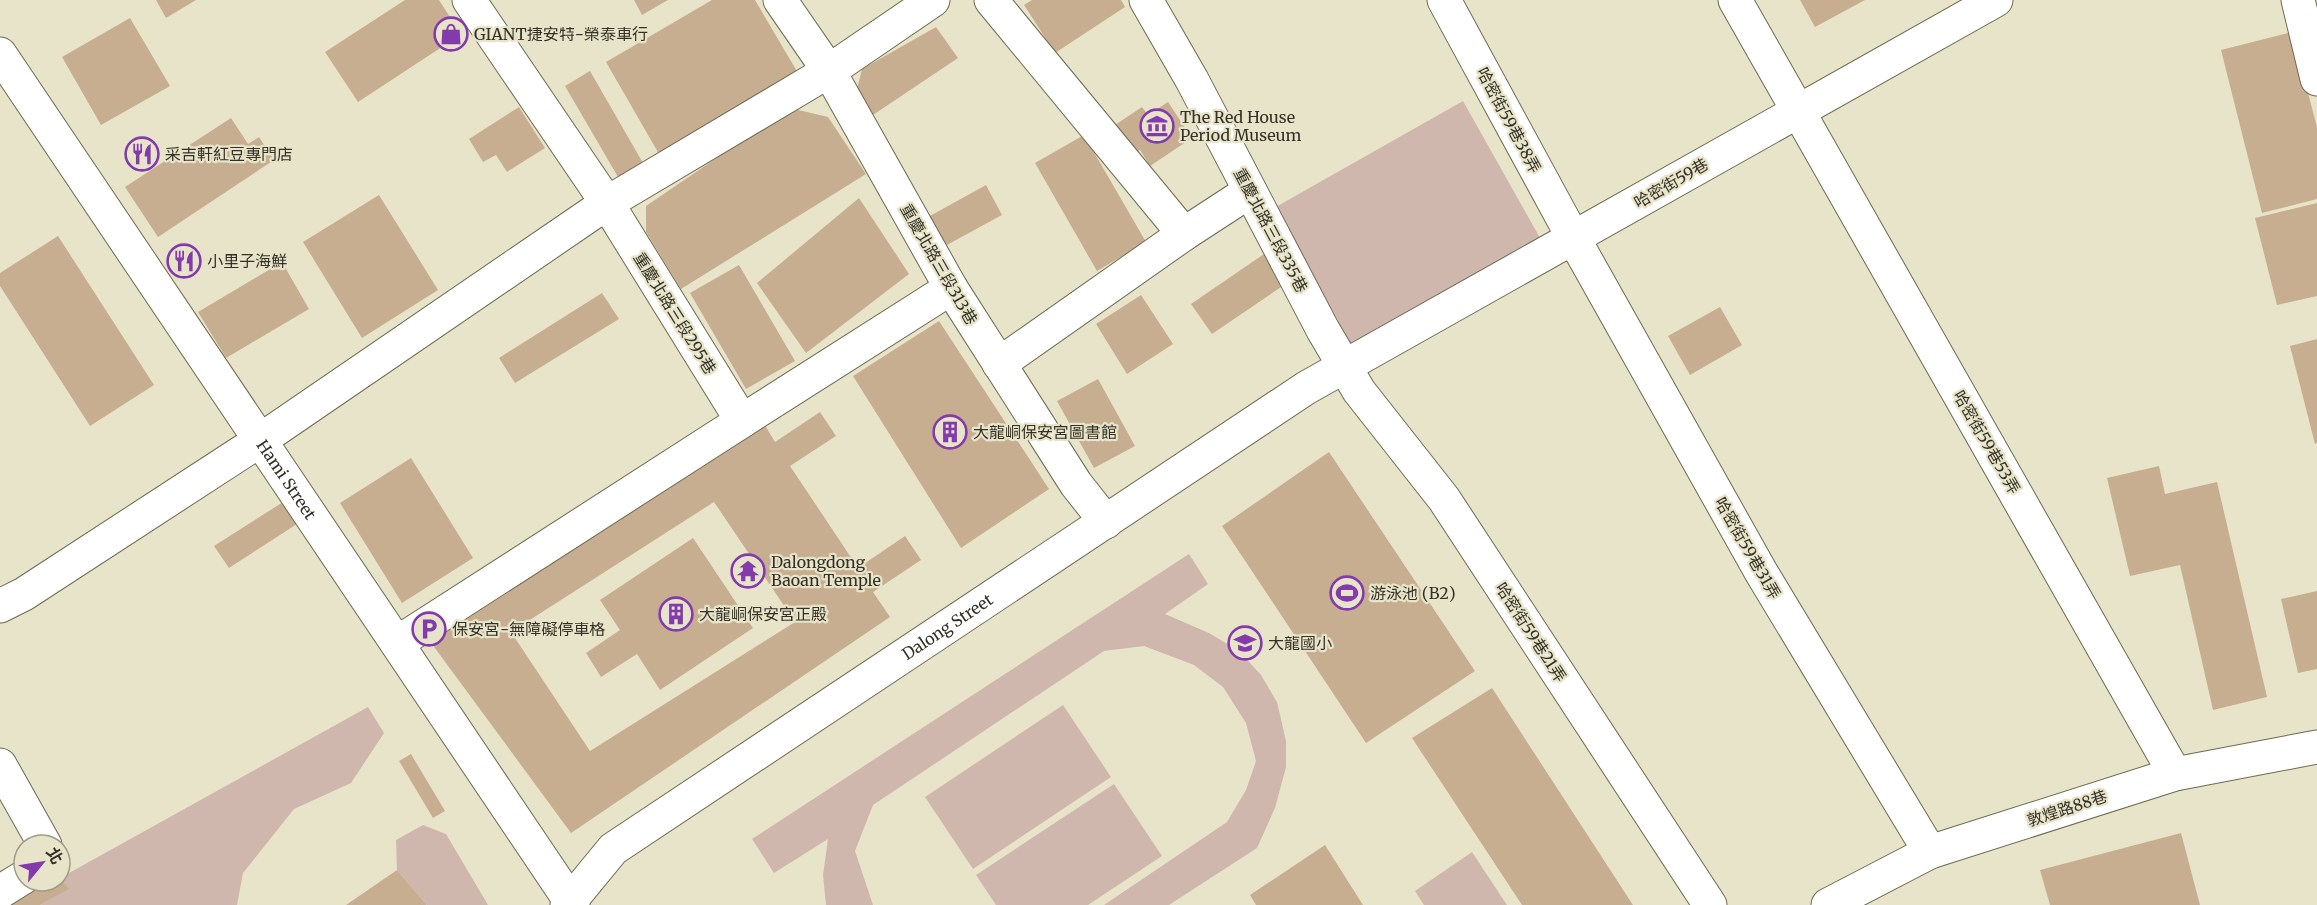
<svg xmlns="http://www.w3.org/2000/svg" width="2317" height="905" viewBox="0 0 2317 905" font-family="Merriweather,'Noto Sans TC',serif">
<rect width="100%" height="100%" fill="#e8e4c9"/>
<path fill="#d0b7ae" d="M1463 101 1540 238 1351 344 1274 208Z
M1189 554 1208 584 1165 614 1209 633 1239 651 1261 675 1277 702 1286 741V767L1275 808 1257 848 1169 905H1104L1227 822 1246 790 1256 761 1246 723 1223 687 1194 665 1144 646 1104 651 873 805 855 851 873 905H826L823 875 828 839 774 873 752 839Z
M1063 705 1111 777 973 869 925 797Z
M368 707 384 733 351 783 294 809 243 873 237 905H40L68 889 60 878Z
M1114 784 1162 856 1088 905H996L976 875Z
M423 825 446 834 488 905H427L397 870 396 840Z
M1472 852 1507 905H1424L1415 891Z"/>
<path fill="#c8ae91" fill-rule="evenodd" d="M156 0H196L166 18Z
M405 0H439L450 17 440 24 451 41 358 102 325 52Z
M634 0H668L642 15Z
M712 0H755L798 73 659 154 606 62Z
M1032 0H1121L1125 7 1055 53 1024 5Z
M1800 0H1865L1815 27Z
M130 18 170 86 101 125 62 57Z
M936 27 958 58 867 119 855 97 862 69Z
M2292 32 2317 127V199L2262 213 2221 50Z
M590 71 643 163 618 177 565 86Z
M1168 102 1192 138 1150 166 1140 150 1131 156 1112 127 1142 107 1148 115Z
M519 107 545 148 507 172 496 155 483 162 469 139Z
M790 108 828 117 866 174 681 289 646 232V206Z
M231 118 248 144 259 137 274 160 158 237 125 187Z
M1084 135 1146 242 1097 271 1035 163Z
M986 185 1002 215 945 246 928 217Z
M379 195 438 290 362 338 303 242Z
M859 198 909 274 806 353 757 283Z
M2317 203V296L2277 305 2255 218Z
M58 236 154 385 90 426 0 286V273Z
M1264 254 1284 285 1212 334 1191 304Z
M282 262 309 309 226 358 198 312Z
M739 265 795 361 746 389 690 293Z
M602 293 619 319 515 383 499 358Z
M1141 295 1173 344 1127 374 1096 324Z
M1720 307 1742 345 1690 375 1668 336Z
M939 321 1049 489 961 548 853 376Z
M2317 339V443L2315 444 2290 346Z
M1098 379 1135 446 1094 468 1057 401Z
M820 412 836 436 790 466 858 568 905 536 921 560 873 592 890 617 571 833 429 640 763 422 775 442ZM714 502 795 622 590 751 511 632Z
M1329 452 1475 671 1366 743 1222 526Z
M411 458 473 558 402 603 340 503Z
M2159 466 2165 494 2217 482 2267 697 2213 710 2180 565 2130 576 2107 478Z
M283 502 297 524 229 568 214 546Z
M693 538 753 628 660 690 637 654 601 677 586 653 620 630 600 600Z
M2317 591V669L2298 673 2281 599Z
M1492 688 1633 905H1522L1412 738Z
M411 754 445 811 433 818 399 761Z
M2181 833 2200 905H2050L2040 870Z
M1325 845 1363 905H1256L1250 895Z
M397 870 427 905H346Z
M60 877 69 889 40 905H0L39 881H60Z"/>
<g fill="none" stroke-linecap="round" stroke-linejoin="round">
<defs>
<g id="minor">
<path d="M469 0 607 203 742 421 951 288"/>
<path d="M780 0 829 71 951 288 1076 484 1106 522"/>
<path d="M991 0 1184 234 1250 191"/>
<path d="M1146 0 1192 80 1323 330 1359 391 1444 499 1710 905"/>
<path d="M1444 0 1574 239 1761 572 1930 852"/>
<path d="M1735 0 2175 774"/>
<path d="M2298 0 2317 79"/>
<path id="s1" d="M0 54 573 905"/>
<path d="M999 364 1184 234"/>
<path d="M0 606 24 594 259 441 607 203 829 71 933 0"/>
<path d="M397 643 742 421"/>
<path d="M0 765 45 845"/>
<path d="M0 892 24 877"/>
<path id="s2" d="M567 905 613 849 1306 388 1996 0"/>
<path d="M1828 905 1930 852 2175 774 2317 747"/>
</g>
</defs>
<use href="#minor" stroke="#6d6951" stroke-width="35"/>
<use href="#minor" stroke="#fff" stroke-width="33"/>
</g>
<defs>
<symbol id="shop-ring" viewBox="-11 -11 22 22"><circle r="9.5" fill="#e8e4c9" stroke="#823aac" stroke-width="1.5"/><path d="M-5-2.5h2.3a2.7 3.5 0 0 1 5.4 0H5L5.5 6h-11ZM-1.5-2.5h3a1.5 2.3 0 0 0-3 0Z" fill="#823aac"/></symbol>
<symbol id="museum-ring" viewBox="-11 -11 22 22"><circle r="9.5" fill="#e8e4c9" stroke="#823aac" stroke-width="1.5"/><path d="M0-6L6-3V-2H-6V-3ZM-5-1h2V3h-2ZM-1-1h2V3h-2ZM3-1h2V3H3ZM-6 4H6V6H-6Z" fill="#823aac"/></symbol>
<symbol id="restaurant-ring" viewBox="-11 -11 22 22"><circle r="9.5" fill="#e8e4c9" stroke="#823aac" stroke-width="1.5"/><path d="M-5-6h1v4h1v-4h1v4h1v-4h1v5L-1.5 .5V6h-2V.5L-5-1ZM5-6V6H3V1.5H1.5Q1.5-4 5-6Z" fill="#823aac"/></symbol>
<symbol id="building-ring" viewBox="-11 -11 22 22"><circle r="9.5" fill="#e8e4c9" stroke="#823aac" stroke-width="1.5"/><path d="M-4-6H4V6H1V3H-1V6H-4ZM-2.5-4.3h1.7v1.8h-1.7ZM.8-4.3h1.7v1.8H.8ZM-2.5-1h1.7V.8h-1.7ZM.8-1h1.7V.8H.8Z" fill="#823aac"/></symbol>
<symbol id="temple-ring" viewBox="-11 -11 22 22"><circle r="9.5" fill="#e8e4c9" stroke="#823aac" stroke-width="1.5"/><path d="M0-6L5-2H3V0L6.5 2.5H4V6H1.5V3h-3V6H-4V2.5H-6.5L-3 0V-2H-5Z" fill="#823aac"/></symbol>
<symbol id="stadium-ring" viewBox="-11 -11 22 22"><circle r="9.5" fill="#e8e4c9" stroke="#823aac" stroke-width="1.5"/><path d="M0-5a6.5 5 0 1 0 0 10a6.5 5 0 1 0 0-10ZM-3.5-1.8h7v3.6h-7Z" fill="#823aac"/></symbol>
<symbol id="parking-ring" viewBox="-11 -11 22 22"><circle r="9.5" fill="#e8e4c9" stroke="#823aac" stroke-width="1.5"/><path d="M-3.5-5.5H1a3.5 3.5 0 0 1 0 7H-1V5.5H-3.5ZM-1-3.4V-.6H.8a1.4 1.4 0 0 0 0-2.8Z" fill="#823aac"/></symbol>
<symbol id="school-ring" viewBox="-11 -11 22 22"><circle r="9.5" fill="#e8e4c9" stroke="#823aac" stroke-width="1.5"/><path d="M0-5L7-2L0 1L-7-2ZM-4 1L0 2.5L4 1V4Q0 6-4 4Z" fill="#823aac"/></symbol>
</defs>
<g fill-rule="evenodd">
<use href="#shop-ring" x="432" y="15" width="38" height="38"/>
<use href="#museum-ring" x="1138" y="107" width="38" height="38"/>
<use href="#restaurant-ring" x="123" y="135" width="38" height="38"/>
<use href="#restaurant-ring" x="165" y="242" width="38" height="38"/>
<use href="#building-ring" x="931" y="413" width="38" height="38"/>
<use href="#temple-ring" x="729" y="552" width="38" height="38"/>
<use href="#stadium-ring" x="1328" y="574" width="38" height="38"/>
<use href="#building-ring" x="657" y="595" width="38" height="38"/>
<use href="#parking-ring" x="410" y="610" width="38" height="38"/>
<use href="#school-ring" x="1226" y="624" width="38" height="38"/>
</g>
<g text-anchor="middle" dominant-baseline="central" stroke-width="4.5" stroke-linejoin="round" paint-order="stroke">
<g font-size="16" fill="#333127" stroke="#e8e4c9" text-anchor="start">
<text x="474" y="34">GIANT捷安特-榮泰車行</text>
<text x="1180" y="117">The Red House<tspan x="1180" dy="18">Period Museum</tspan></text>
<text x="165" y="154">采吉軒紅豆專門店</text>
<text x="207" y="261">小里子海鮮</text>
<text x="973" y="432">大龍峒保安宮圖書館</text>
<text x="771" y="562">Dalongdong<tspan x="771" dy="18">Baoan Temple</tspan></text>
<text x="1370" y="593">游泳池 (B2)</text>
<text x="699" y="614">大龍峒保安宮正殿</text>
<text x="452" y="629">保安宮-無障礙停車格</text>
<text x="1268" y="643">大龍國小</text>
</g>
<g font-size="16" fill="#333127" stroke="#e8e4c9">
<text transform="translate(1509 120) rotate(62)">哈密街59巷38弄</text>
<text transform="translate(1671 183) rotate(-30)">哈密街59巷</text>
<text transform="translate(1271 230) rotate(62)">重慶北路三段335巷</text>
<text transform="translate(939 264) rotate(60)">重慶北路三段313巷</text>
<text transform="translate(675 313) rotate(58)">重慶北路三段295巷</text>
<text transform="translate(1987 442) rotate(60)">哈密街59巷53弄</text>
<text stroke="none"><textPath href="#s1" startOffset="513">Hami Street</textPath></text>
<text transform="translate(1748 548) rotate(60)">哈密街59巷31弄</text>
<text stroke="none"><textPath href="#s2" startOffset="474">Dalong Street</textPath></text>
<text transform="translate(1531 632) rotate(57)">哈密街59巷21弄</text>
<text transform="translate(2067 808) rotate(-18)">敦煌路88巷</text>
</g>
</g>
<g transform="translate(42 863) rotate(60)"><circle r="28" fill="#e8e4c9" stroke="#a09c88" stroke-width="1.5"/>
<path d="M0-4.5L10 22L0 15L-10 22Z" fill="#823aac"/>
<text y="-9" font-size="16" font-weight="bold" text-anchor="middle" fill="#333127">北</text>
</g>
</svg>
